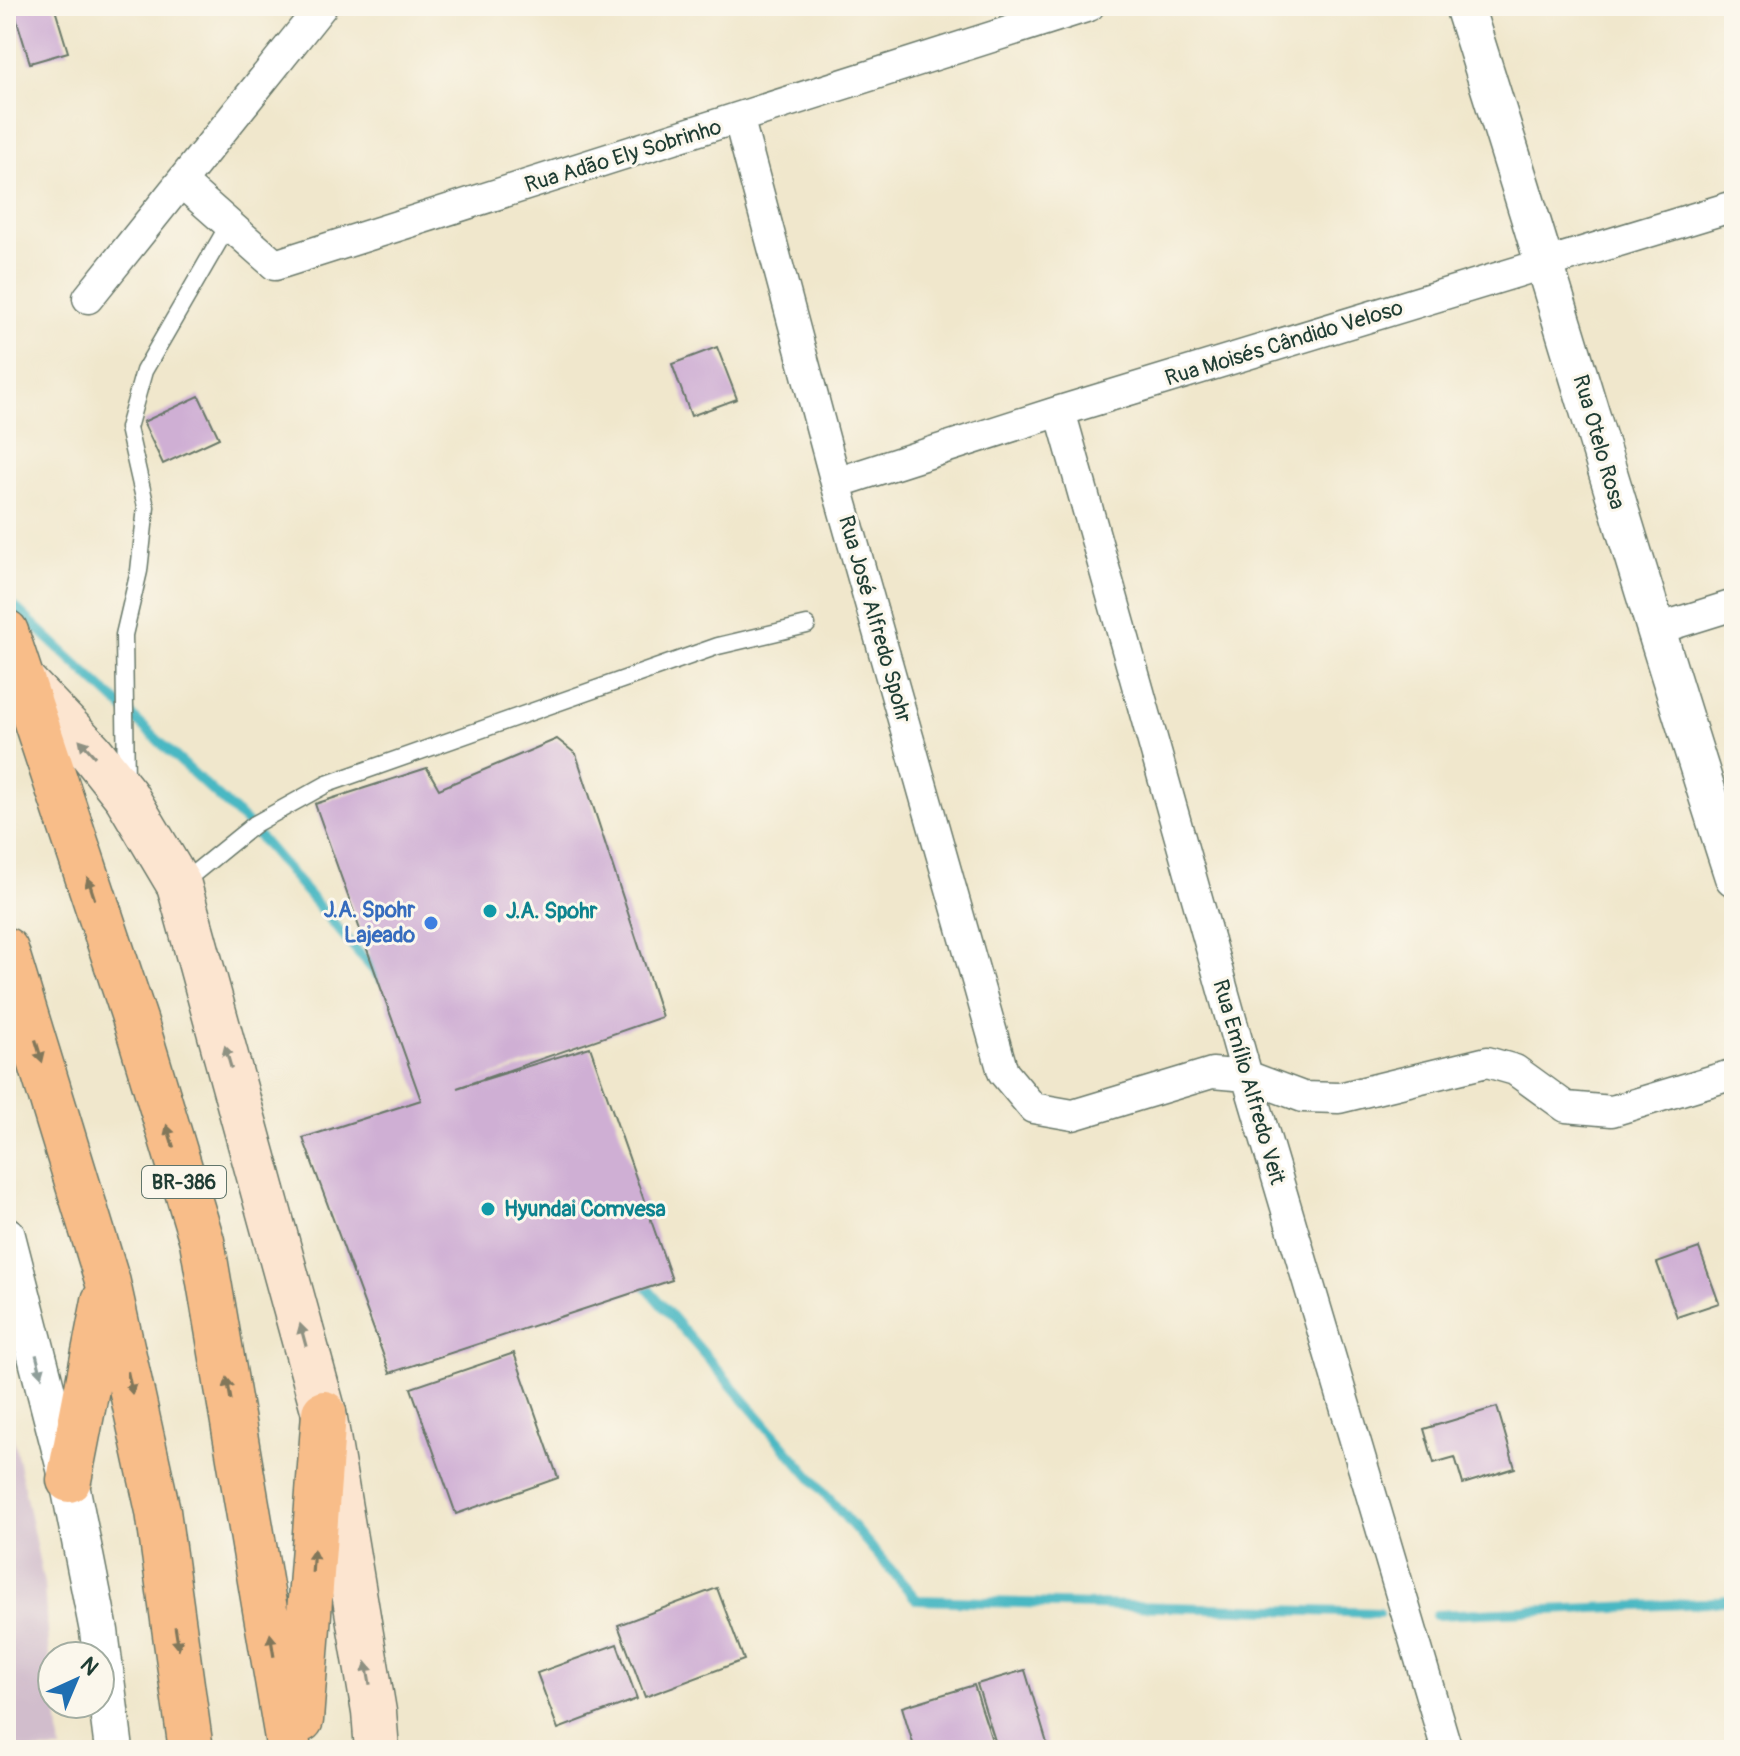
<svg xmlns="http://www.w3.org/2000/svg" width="1740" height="1756" viewBox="0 0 1740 1756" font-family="Pangolin,sans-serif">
<rect width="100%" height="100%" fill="#fbf7ec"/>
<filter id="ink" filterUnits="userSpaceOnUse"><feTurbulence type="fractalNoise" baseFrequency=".0125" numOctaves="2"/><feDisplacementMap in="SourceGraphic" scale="16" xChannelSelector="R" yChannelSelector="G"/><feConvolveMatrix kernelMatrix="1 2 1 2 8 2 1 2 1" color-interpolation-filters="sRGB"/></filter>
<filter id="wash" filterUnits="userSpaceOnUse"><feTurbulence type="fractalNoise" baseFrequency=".006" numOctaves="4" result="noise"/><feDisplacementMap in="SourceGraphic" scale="32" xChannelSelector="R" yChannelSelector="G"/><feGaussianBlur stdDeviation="1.8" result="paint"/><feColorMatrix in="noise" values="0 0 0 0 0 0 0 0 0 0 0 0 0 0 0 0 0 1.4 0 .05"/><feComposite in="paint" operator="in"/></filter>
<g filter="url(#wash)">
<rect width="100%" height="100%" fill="#f0e7cc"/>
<path fill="#d1bdcc" d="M6 1401 44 1584 52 1704H56L61 1750H6Z"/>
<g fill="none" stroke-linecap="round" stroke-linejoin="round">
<path stroke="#4ab8c3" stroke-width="10" d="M6 599 249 825 382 980
M640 1280 917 1600 1379 1613
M1436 1615 1706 1603 1734 1599"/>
</g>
<g id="blocks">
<path fill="#cfafd4" d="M19 6H54L68 52 30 63 13 8Z
M717 347 737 399 691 416 672 364Z
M199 396 219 438 163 464 143 422Z
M557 739 576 754 662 1017 457 1088 590 1047 672 1280 390 1373 303 1138 421 1100 315 804 427 768 439 789Z
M1699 1248 1719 1303 1677 1317 1657 1263Z
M514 1353 558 1478 456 1514 411 1388Z
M1497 1407 1515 1468 1463 1484 1455 1457 1434 1463 1424 1429Z
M717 1588 744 1660 645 1697 618 1625Z
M617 1644 637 1699 558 1729 537 1673Z
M1025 1670 1049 1750H998L977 1684Z
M974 1685 995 1750H915L902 1707Z"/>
</g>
</g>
<g filter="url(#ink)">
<use href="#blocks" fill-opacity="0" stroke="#687869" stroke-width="2"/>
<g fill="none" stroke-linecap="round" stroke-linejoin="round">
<defs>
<path id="service" d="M126 783 124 635 139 571 146 507 128 428 144 371 229 224
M181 884 255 824 327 784 718 646 807 625"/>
<path id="minor" d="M739 120 836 483 1003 1072 1033 1108 1073 1115 1212 1073 1247 1076 1303 1097 1339 1098 1487 1062 1515 1070 1566 1107 1612 1111 1734 1074
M181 182 275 265 1089 6
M88 298 322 6
M1060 411 1247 1076 1447 1750
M836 483 1060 411 1734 206
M1654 630 1734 605"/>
<path id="tertiary" d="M1464 6C1557 296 1640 588 1734 877
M6 1236 69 1480 99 1631 114 1750"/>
<path id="secondary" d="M23 681 91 752 126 796 179 885 324 1413 374 1712 377 1750"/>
<path id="trunk" d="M6 632 137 1026 202 1241 289 1750
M6 950 108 1283 158 1511 191 1750
M69 1480 104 1301
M301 1720 324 1413"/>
</defs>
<use href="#service" stroke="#687869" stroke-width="19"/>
<use href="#minor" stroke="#687869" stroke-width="33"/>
<use href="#tertiary" stroke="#687869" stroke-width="41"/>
<use href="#secondary" stroke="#687869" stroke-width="47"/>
<use href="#trunk" stroke="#687869" stroke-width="47"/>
<use href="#service" stroke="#fff" stroke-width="16"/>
<use href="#minor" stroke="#fff" stroke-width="30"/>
<use href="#tertiary" stroke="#fff" stroke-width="38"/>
<use href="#secondary" stroke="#fce5d0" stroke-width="44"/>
<use href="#trunk" stroke="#f8bd89" stroke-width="44"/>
</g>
<defs><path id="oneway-solid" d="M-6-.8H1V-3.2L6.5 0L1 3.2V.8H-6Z" transform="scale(2)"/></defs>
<g fill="#8e9182">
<use href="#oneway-solid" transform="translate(87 748) rotate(-132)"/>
<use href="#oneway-solid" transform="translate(228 1057) rotate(-106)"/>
<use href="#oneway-solid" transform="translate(303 1335) rotate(-105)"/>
<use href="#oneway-solid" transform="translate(368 1673) rotate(-100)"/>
</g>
<g fill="#81775a">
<use href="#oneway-solid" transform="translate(91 888) rotate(-108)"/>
<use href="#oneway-solid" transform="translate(39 1051) rotate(73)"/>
<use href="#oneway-solid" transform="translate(170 1136) rotate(-107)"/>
<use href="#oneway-solid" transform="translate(130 1383) rotate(78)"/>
<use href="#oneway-solid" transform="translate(229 1389) rotate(-100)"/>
<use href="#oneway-solid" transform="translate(313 1561) rotate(-86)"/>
<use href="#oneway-solid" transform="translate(177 1638) rotate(81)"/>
<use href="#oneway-solid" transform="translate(272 1645) rotate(-99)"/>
</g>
<use fill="#8f9e9a" href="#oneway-solid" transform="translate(39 1366) rotate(76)"/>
</g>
<g fill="#0f9aa8" stroke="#fbf7ec" stroke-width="3">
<circle cx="490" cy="911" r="8"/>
<circle cx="488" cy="1209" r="8"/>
</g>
<circle fill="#3f7fe0" stroke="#fbf7ec" stroke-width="3" cx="431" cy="923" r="8"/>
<g text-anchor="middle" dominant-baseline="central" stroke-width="6" stroke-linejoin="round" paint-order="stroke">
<rect fill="#fbf7ec" stroke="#61756b" stroke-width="2" x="142" y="1166" width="84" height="32" rx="6"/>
<g font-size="20" font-weight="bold" fill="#1f3d34">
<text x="184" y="1182">BR-386</text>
</g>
<g font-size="22" fill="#1f3d34" stroke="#fbf7ec">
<text transform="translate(623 156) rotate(-17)">Rua Adão Ely Sobrinho</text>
<text transform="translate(1284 343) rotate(-17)">Rua Moisés Cândido Veloso</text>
<text transform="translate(1599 442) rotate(74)">Rua Otelo Rosa</text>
<text transform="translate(875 619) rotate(74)">Rua José Alfredo Spohr</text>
<text transform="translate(1249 1082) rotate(74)">Rua Emílio Alfredo Veit</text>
</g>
<g font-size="22" font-weight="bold" fill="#366cbe" stroke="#fbf7ec" text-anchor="end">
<text x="415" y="910">J.A. Spohr<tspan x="415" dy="25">Lajeado</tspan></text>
</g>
<g font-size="22" font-weight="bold" fill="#0d838f" stroke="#fbf7ec" text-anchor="start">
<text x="506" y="911">J.A. Spohr</text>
<text x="504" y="1209">Hyundai Comvesa</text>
</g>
</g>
<rect width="1740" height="1756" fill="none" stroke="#fbf7ec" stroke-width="32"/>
<g transform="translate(76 1680) rotate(44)"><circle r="38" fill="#fbf7ec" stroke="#a3ada2" stroke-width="2"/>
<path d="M0-6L14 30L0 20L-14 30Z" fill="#1f6fb2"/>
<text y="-12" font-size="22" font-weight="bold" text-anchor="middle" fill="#1f3d34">N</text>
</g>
</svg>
